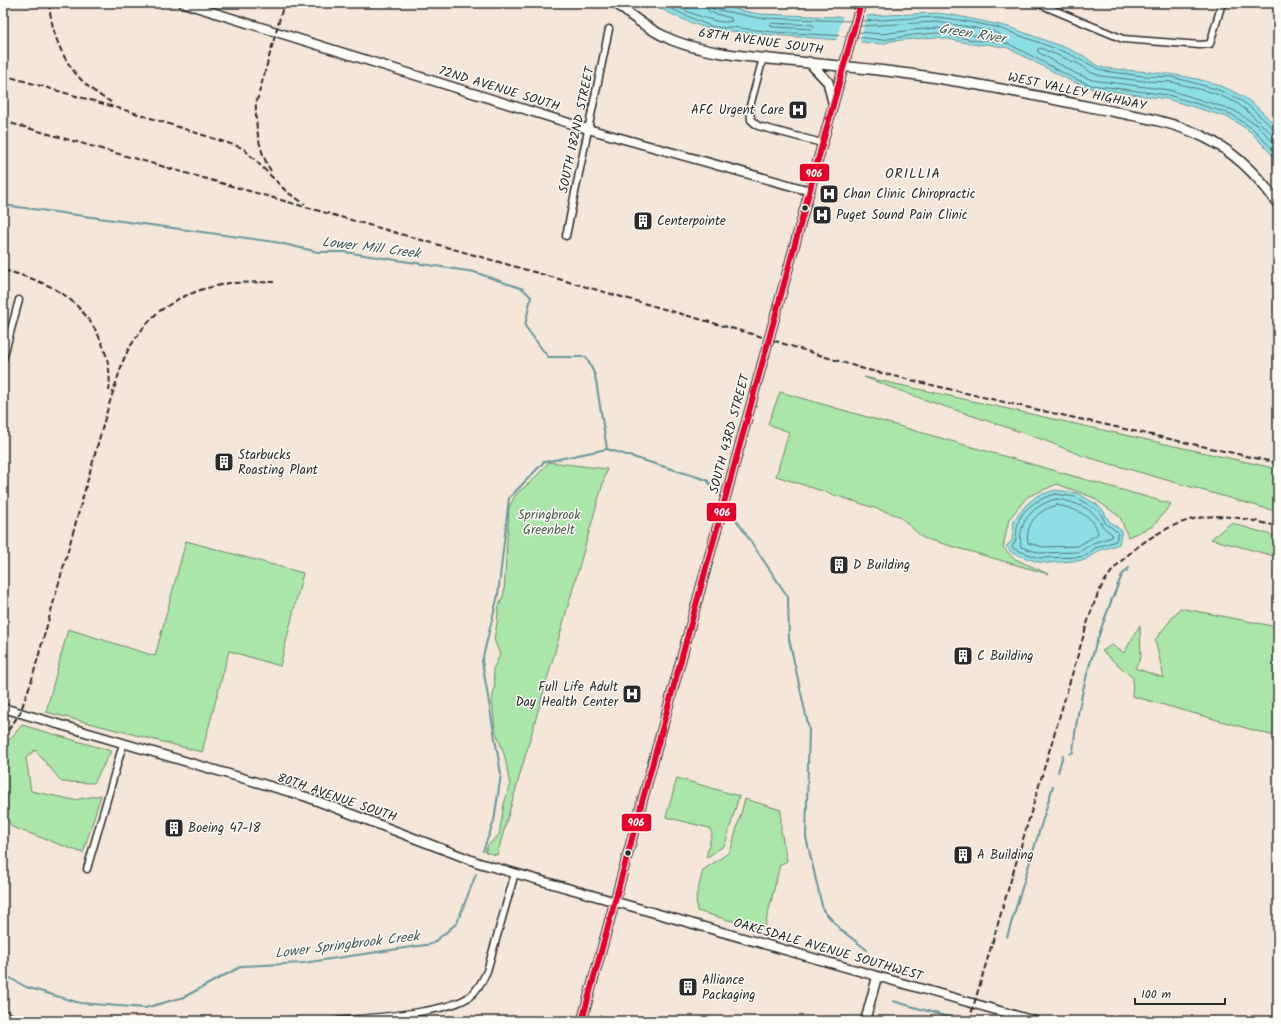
<svg xmlns="http://www.w3.org/2000/svg" width="1281" height="1024" viewBox="0 0 1281 1024" font-family="Kalam,sans-serif">
<rect width="100%" height="100%" fill="#f4e6d8"/>
<filter id="ink" filterUnits="userSpaceOnUse"><feTurbulence type="fractalNoise" baseFrequency=".025" numOctaves="2"/><feDisplacementMap in="SourceGraphic" scale="8" xChannelSelector="R" yChannelSelector="G"/><feConvolveMatrix kernelMatrix="1 2 1 2 8 2 1 2 1" color-interpolation-filters="sRGB"/></filter>
<g filter="url(#ink)">
<path fill="#aae5aa" stroke="#6a886a" d="M864 377 1278 469V512L1083 456 1041 439 911 395Z
M780 392 1171 504 1153 526 1128 537 1120 517 1092 497 1057 484 1027 497 1009 519 1003 547 1013 558 1048 574 923 538 899 516 776 476 789 432 768 424Z
M549 462 607 469 497 855 485 852 488 845 499 835 504 804 510 786 505 757 495 729 492 701 495 683 493 669 500 655 494 639 497 623 498 609 504 593 509 507 516 494 533 480Z
M1231 523 1278 537V557L1211 539Z
M186 541 303 573 280 666 229 651 202 752 46 712 68 629 155 656Z
M1180 608 1278 627V737L1132 696 1133 678 1102 651 1112 645 1124 653 1140 625 1141 657 1135 668 1164 678 1155 640Z
M22 725 111 751 94 783 62 782 35 750 26 758 31 791 74 800 101 795 83 853 12 827 3 811V747Z
M677 778 739 796 725 845 706 858 712 833 709 828 666 817Z
M745 799 781 810V831L787 861 780 865 764 930 697 911 696 897 703 870 727 854 731 849Z"/>
<path fill="#8edfe5" stroke="#66979b" d="M651 3H707L759 14 839 17 936 13 953 15 1009 27 1066 48 1084 56 1096 65 1104 68C1150 73 1197 72 1238 94 1254 102 1266 116 1278 128V161L1251 132 1230 118 1167 99 1090 88 1071 81 1008 48 987 44 978 45 937 37 891 41 883 44C832 38 781 37 730 31 714 35 666 13 651 3Z
M1055 490 1077 493 1096 504 1103 510 1109 521 1122 531 1119 544 1096 552 1085 560 1047 563 1038 562 1012 553 1006 546 1012 541 1014 520 1027 504 1037 496Z"/>
<path fill="#f4e6d8" d="M843 15H867L860 43 836 41Z"/>
<g fill="none" stroke-linecap="round" stroke-linejoin="round">
<path stroke="#537375" stroke-width="1" d="M658 3 710 26 723 28 731 27 773 32 847 36
M669 3C684 10 717 26 732 21L731 18 709 12 705 3
M710 3 713 9 759 18 851 21
M861 21 936 17 953 19 996 27 1065 52 1103 71 1144 76 1172 77 1216 89 1237 98 1249 106 1274 129 1278 130
M772 23 813 25 815 27 813 29 774 27 770 26Z
M858 32 882 34 913 30 938 28 978 36 988 35 1000 38 1002 36 995 32 970 27 936 22 860 26
M857 37 882 40 913 35 938 33 978 41 987 40 1009 44 1073 78 1091 85 1168 95 1231 114 1253 129 1278 155
M1278 135 1271 133 1246 110 1235 102 1214 93 1172 82 1144 81 1101 76 1092 73 1079 64 1040 48 1037 50 1038 52 1075 73 1092 80 1169 90 1233 110 1257 125 1278 147
M1056 494 1075 497 1094 508 1100 512 1106 524 1118 532 1116 541 1095 548 1087 555 1079 557 1039 558 1014 549 1012 546C1017 541 1016 537 1017 529 1018 510 1039 498 1056 494Z
M1056 499C1067 500 1089 507 1096 516 1104 526 1099 525 1112 534V537L1093 543 1079 552 1040 553 1021 547C1017 522 1033 505 1056 499Z
M1057 505C1073 508 1096 516 1098 534L1078 546 1043 547 1028 543C1025 523 1038 510 1057 505Z"/>
<path stroke="#66979b" stroke-width="2" d="M3 205 275 242 318 252H345L474 272 523 289 531 297 525 326 548 357H586L595 375 607 449
M735 518 788 597 789 639 809 729 806 837 823 910 841 930 867 950
M1070 754 1073 752C1078 690 1098 631 1122 575L1129 568
M1058 772 1063 755
M483 851 494 821 501 774 482 661 498 595 509 498 544 462 607 449 707 480 713 488
M1007 937 1053 786
M3 974 26 987 80 1003 145 1008 184 997 242 966 303 963 432 944 457 923 476 874
M893 1001 962 1021"/>
<defs>
<path id="street" d="M1037 3 1123 39 1200 45 1210 44 1222 3
M763 58 750 106 751 120 758 126 822 143
M566 236 609 29
M3 359 19 300
M87 869 123 744
M3 1013 17 1021
M338 1021C367 1018 450 1013 470 996 478 990 483 980 487 971L515 873"/>
<path id="secondary" d="M183 3 588 129 810 191
M3 708 307 797 479 863 1035 1021
M582 1021 861 3
M865 1021 877 977"/>
<path id="primary" d="M616 3C633 18 651 31 672 40 712 56 767 58 809 63 852 67 895 71 937 78 990 86 1043 97 1095 108 1130 115 1169 120 1202 136 1234 151 1258 175 1278 204
M809 62 828 82 833 102"/>
</defs>
<use href="#street" stroke="#2b2b2b" stroke-width="9"/>
<use href="#secondary" stroke="#2b2b2b" stroke-width="11"/>
<use href="#primary" stroke="#2b2b2b" stroke-width="12"/>
<use href="#street" stroke="#fdfcf7" stroke-width="6"/>
<use href="#secondary" stroke="#fdfcf7" stroke-width="8"/>
<use href="#primary" stroke="#fdfcf7" stroke-width="9"/>
<path stroke="#2b2b2b" stroke-width="2" stroke-dasharray="6 3" stroke-linecap="butt" d="M49 3C53 47 72 81 111 102
M3 75 135 113 243 148 287 192 305 204
M3 121 759 336 864 369 1021 406 1278 463
M271 171C259 152 255 126 256 104L284 3
M4 270C21 275 38 280 53 288 89 307 114 351 109 391
M3 738 20 713 32 679 107 411 123 361 129 348 143 328 158 312 180 298 203 289 229 283 274 282
M969 1021 1087 624C1091 611 1096 597 1103 584 1122 552 1168 521 1205 517 1228 514 1250 520 1272 525"/>
<defs>
<path id="bus-1" d="M582 1021 861 3"/>
</defs>
<use href="#bus-1" stroke="#fdfcf7" stroke-width="9"/>
<use href="#bus-1" stroke="#e4002b" stroke-width="6"/>
</g>
</g>
<defs>
<symbol id="hospital-square" viewBox="-11 -11 22 22"><rect x="-9" y="-9" width="18" height="18" rx="4" fill="#2b2b2b" stroke="#fdfcf7"/><path d="M-5-5h3v3.5h4V-5h3V5h-3V1.5h-4V5h-3Z" fill="#fff"/></symbol>
<symbol id="building-square" viewBox="-11 -11 22 22"><rect x="-9" y="-9" width="18" height="18" rx="4" fill="#2b2b2b" stroke="#fdfcf7"/><path d="M-4-6H4V6H1V3H-1V6H-4ZM-2.5-4.3h1.7v1.8h-1.7ZM.8-4.3h1.7v1.8H.8ZM-2.5-1h1.7V.8h-1.7ZM.8-1h1.7V.8H.8Z" fill="#fff"/></symbol>
</defs>
<g fill-rule="evenodd">
<use href="#hospital-square" x="787" y="99" width="22" height="22"/>
<use href="#hospital-square" x="818" y="183" width="22" height="22"/>
<use href="#hospital-square" x="811" y="204" width="22" height="22"/>
<use href="#building-square" x="632" y="210" width="22" height="22"/>
<use href="#building-square" x="213" y="451" width="22" height="22"/>
<use href="#building-square" x="828" y="554" width="22" height="22"/>
<use href="#building-square" x="952" y="645" width="22" height="22"/>
<use href="#hospital-square" x="621" y="683" width="22" height="22"/>
<use href="#building-square" x="163" y="817" width="22" height="22"/>
<use href="#building-square" x="952" y="844" width="22" height="22"/>
<use href="#building-square" x="677" y="976" width="22" height="22"/>
</g>
<g fill="#2b2b2b" stroke="#fdfcf7" stroke-width="1.5">
<circle cx="805" cy="208" r="3.5"/>
<circle cx="628" cy="853" r="3.5"/>
</g>
<g text-anchor="middle" dominant-baseline="central" stroke-width="3" stroke-linejoin="round" paint-order="stroke">
<g font-size="13" fill="#2b2b2b" stroke="#fdfcf7">
<text transform="translate(761 42) rotate(8)">68TH AVENUE SOUTH</text>
<text transform="translate(499 89) rotate(17)">72ND AVENUE SOUTH</text>
<text transform="translate(1077 92) rotate(12)">WEST VALLEY HIGHWAY</text>
<text transform="translate(577 130) rotate(-78)">SOUTH 182ND STREET</text>
<text transform="translate(730 434) rotate(-75)">SOUTH 43RD STREET</text>
<text transform="translate(337 798) rotate(19)">80TH AVENUE SOUTH</text>
<text transform="translate(828 950) rotate(16)">OAKESDALE AVENUE SOUTHWEST</text>
</g>
<g font-size="13" fill="#2b2b2b" stroke="#fdfcf7" text-anchor="start">
<text x="784" y="110" text-anchor="end">AFC Urgent Care</text>
<text x="843" y="194">Chan Clinic Chiropractic</text>
<text x="836" y="215">Puget Sound Pain Clinic</text>
<text x="657" y="221">Centerpointe</text>
<text x="238" y="455">Starbucks<tspan x="238" dy="15">Roasting Plant</tspan></text>
<text x="853" y="565">D Building</text>
<text x="977" y="656">C Building</text>
<text x="618" y="687" text-anchor="end">Full Life Adult<tspan x="618" dy="15">Day Health Center</tspan></text>
<text x="188" y="828">Boeing 47-18</text>
<text x="977" y="855">A Building</text>
<text x="702" y="980">Alliance<tspan x="702" dy="15">Packaging</tspan></text>
</g>
<g font-size="13" fill="#4b5a4b" stroke="#fdfcf7">
<text x="549" y="515">Springbrook<tspan x="549" dy="15">Greenbelt</tspan></text>
</g>
<g font-size="14" font-style="italic" fill="#44585a" stroke="#fdfcf7">
<text transform="translate(972 34) rotate(9)">Green River</text>
<text transform="translate(371 248) rotate(7)">Lower Mill Creek</text>
<text transform="translate(347 945) rotate(-7)">Lower Springbrook Creek</text>
</g>
<g font-size="14" letter-spacing="1" fill="#2b2b2b" stroke="#fdfcf7">
<text x="913" y="174">ORILLIA</text>
</g>
</g>
<g stroke="#fdfcf7" stroke-width="1.5">
<rect x="799" y="163" width="31" height="19" rx="4" fill="#e4002b"/>
<rect x="706" y="502" width="31" height="20" rx="4" fill="#e4002b"/>
<rect x="621" y="813" width="31" height="19" rx="4" fill="#e4002b"/>
</g>
<g font-size="11" text-anchor="middle" font-weight="bold" fill="#fff">
<text x="814" y="177">906</text>
<text x="722" y="516">906</text>
<text x="636" y="826">906</text>
</g>
<rect width="1281" height="1024" fill="none" stroke="#fdfcf7" stroke-width="16"/>
<rect x="8" y="8" width="1265" height="1008" fill="none" stroke="#2b2b2b" stroke-width="1.5" filter="url(#ink)"/>
<path d="M1135 998v6h90v-6" fill="none" stroke="#2b2b2b" stroke-width="2"/>
<text x="1141" y="998" font-size="12" fill="#2b2b2b" stroke="#fdfcf7" stroke-width="3" paint-order="stroke">100 m</text>
</svg>
